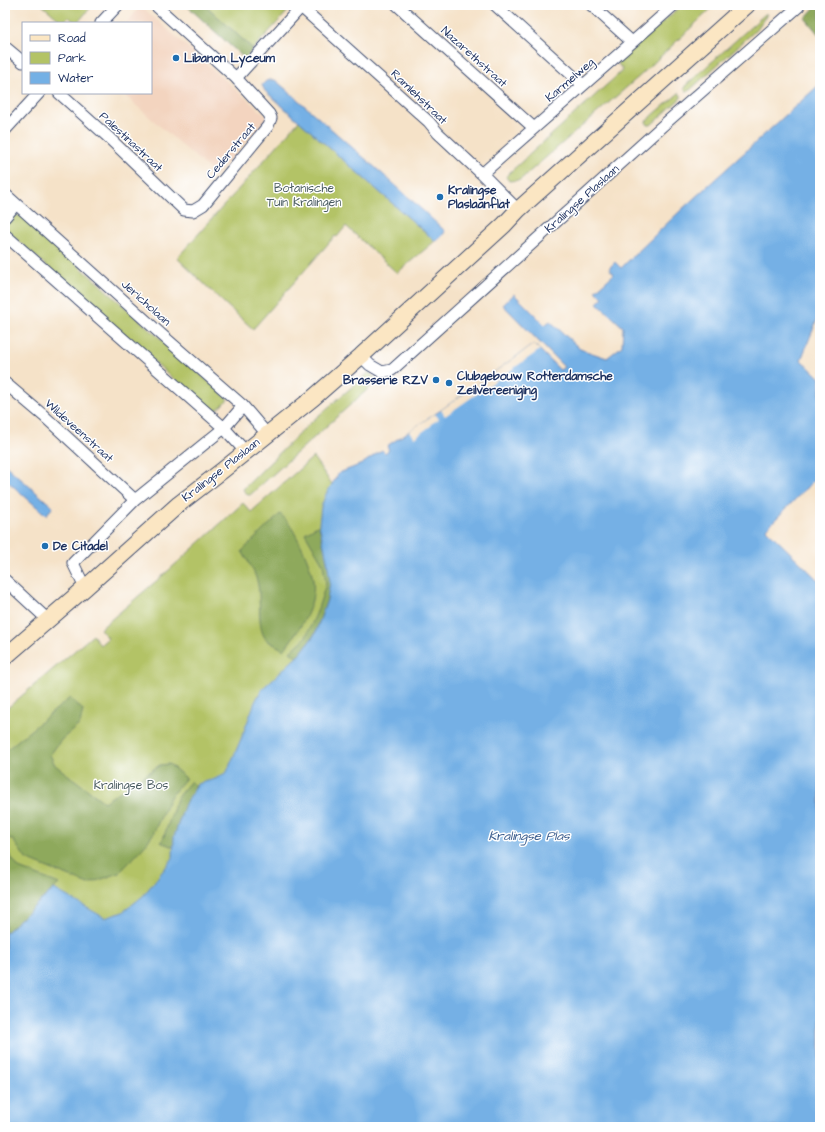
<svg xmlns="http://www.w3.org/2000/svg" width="825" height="1132" viewBox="0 0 825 1132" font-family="'Architects Daughter',sans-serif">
<rect width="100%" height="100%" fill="#fff"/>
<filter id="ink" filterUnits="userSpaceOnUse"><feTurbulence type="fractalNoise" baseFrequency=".025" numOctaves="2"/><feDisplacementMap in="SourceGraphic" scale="8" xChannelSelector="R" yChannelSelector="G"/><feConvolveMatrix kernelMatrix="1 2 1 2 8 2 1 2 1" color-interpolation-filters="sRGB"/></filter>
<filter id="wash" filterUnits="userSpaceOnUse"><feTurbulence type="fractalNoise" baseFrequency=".012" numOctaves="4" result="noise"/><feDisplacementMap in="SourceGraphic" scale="16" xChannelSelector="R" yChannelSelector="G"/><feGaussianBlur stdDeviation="0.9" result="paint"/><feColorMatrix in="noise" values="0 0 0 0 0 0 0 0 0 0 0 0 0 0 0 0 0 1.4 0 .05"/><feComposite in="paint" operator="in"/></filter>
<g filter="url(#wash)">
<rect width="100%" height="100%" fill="#f5e2c8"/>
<path fill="#f3d4bf" d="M141 6 267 117 216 175 122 93H151V23H126Z"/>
<path fill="#b3c366" stroke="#677962" d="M42 5H93L77 23H75L69 17 63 23Z
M205 5H289V10L253 49Z
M682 5H715L642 74 520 180 509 181 506 177 508 174 622 71V69L618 64V62Z
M765 14H767L757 29 690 90 686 91 684 89 685 86Z
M679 93 681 95V98L651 125H648L646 122V121Z
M299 121 435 241 397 273 346 226 337 237 335 236 253 329 223 302 177 258Z
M15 215 23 216 228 399 223 405 212 413 7 231 6 225Z
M368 373H370L377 380V381L250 495H248L243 490 244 488 310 423Z
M313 457 394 573 229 867 5 1050V710L93 635 100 645 108 638 100 629 169 570 243 503 251 512Z"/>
<path fill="#8ea95b" stroke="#546c5c" d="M186 5H205L253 49 245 59Z
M817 5H820V36L805 18Z
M280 514C290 522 295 534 301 545 306 556 311 568 313 580 317 606 299 630 284 650 278 646 269 643 265 638 257 627 261 600 258 585 256 573 248 562 242 551Z
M319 525C323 544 330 563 330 583 329 609 316 639 297 657L290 652 305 638 309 630 316 614 326 584 323 564 305 533Z
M70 698 83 710 80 724 61 740 50 755 55 765 104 802 160 765 169 764 186 778 170 797 153 834 143 848 119 873 88 884 26 859 13 840 5 836V751Z
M191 781 196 787C185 805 175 825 174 847L160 842 163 839 178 796Z
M5 849 19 868 59 884 5 933Z"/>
<path fill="#74b0e5" stroke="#4870a2" d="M270 80H275L281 85 394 184 445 231C443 236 440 239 435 241L265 91 262 85 266 81Z
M820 84V312L801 360 820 378V474L766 529 820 582V1127H5V933L54 889 105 918 123 912 143 896 173 858 174 837 185 804 196 787 197 784 215 779 227 772 241 739 255 702 262 689 301 653 315 634 327 600 330 582 327 560 319 524 321 507 326 494 339 473 362 464 382 450 385 453 389 450 387 446 441 410 534 344 560 370 564 367 503 305 514 294 545 325 550 321 580 349 607 358 622 346 623 327 597 303 603 297 595 291 614 274 609 268 615 262 621 268 680 211Z
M5 465 53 507 46 515 5 479Z"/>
<path fill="#f5e2c8" d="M534 344 540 350 445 416 441 410Z
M435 414 439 419 431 424 432 425 414 438 409 431Z"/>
</g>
<g filter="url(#ink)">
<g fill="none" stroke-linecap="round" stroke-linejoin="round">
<defs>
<path id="minor" d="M300 5 301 7 429 122 438 133 482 174 518 210
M397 5 534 128
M495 5 583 85
M591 5 632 42
M101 23 118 5
M5 47 23 62
M236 78 301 7
M59 93 108 137 184 210 193 211 203 205 268 126 271 118 269 114 236 78 155 5
M5 130 39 93
M482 174C546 117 611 62 674 5
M5 194 162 335 243 406 267 434
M5 217 16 204
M5 235 224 428 245 451
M361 356 370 365 382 372 392 370 660 128 799 6
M5 383 44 416 135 500
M5 580 48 620
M85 588 73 563 135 500 224 428 243 406"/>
<path id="secondary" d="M5 657 85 588 179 504 223 470 313 398 361 356 504 225 518 210 747 5"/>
</defs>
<use href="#minor" stroke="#3c4a6e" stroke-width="13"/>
<use href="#secondary" stroke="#3c4a6e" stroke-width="18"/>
<use href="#minor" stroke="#fff" stroke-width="11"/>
<use href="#secondary" stroke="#fbe6c3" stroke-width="16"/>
</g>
</g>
<g fill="#1f6fb2" stroke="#fff" stroke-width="1.5">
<circle cx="176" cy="58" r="4"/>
<circle cx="440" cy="197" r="4"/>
<circle cx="436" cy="380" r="4"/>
<circle cx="449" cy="383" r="4"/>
<circle cx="45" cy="546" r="4"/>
</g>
<g text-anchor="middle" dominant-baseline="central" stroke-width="3" stroke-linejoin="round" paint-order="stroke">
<g font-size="12" fill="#1b2f5e" stroke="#fff">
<text transform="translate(474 57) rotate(42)">Nazarethstraat</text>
<text transform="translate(570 80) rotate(-41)">Karmelweg</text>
<text transform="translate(419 97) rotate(44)">Ramlehstraat</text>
<text transform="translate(131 142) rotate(43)">Palestinastraat</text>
<text transform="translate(231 151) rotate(-50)">Cederstraat</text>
<text transform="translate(582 199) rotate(-42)">Kralingse Plaslaan</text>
<text transform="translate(146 303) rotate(42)">Jericholaan</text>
<text transform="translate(79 431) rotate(42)">Wildeveenstraat</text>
<text transform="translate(221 470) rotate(-38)">Kralingse Plaslaan</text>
</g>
<g font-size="12" font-weight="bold" fill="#1b2f5e" stroke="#fff" text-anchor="start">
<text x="184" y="58">Libanon Lyceum</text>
<text x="448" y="190">Kralingse<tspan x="448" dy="14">Plaslaanflat</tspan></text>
<text x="457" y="376">Clubgebouw Rotterdamsche<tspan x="457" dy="14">Zeilvereeniging</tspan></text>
<text x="428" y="380" text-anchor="end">Brasserie RZV</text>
<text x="53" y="546">De Citadel</text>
</g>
<g font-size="12" fill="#495b60" stroke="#fff">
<text x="304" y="188">Botanische<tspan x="304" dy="14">Tuin Kralingen</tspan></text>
<text x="131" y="785">Kralingse Bos</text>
</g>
<g font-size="13" font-style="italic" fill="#3a5c8d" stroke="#fff">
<text x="529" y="836">Kralingse Plas</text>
</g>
</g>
<rect width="825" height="1132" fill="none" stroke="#fff" stroke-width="20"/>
<rect x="22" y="22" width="130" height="72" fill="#ffffff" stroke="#a4acbf"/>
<rect x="30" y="35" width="20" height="6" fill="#fbe6c3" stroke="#a4acbf"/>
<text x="58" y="42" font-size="12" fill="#1b2f5e">Road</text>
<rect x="30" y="52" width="20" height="12" fill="#b3c366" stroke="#a4acbf"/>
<text x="58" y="62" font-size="12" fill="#1b2f5e">Park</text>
<rect x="30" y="72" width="20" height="12" fill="#74b0e5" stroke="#a4acbf"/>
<text x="58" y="82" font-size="12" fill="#1b2f5e">Water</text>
</svg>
